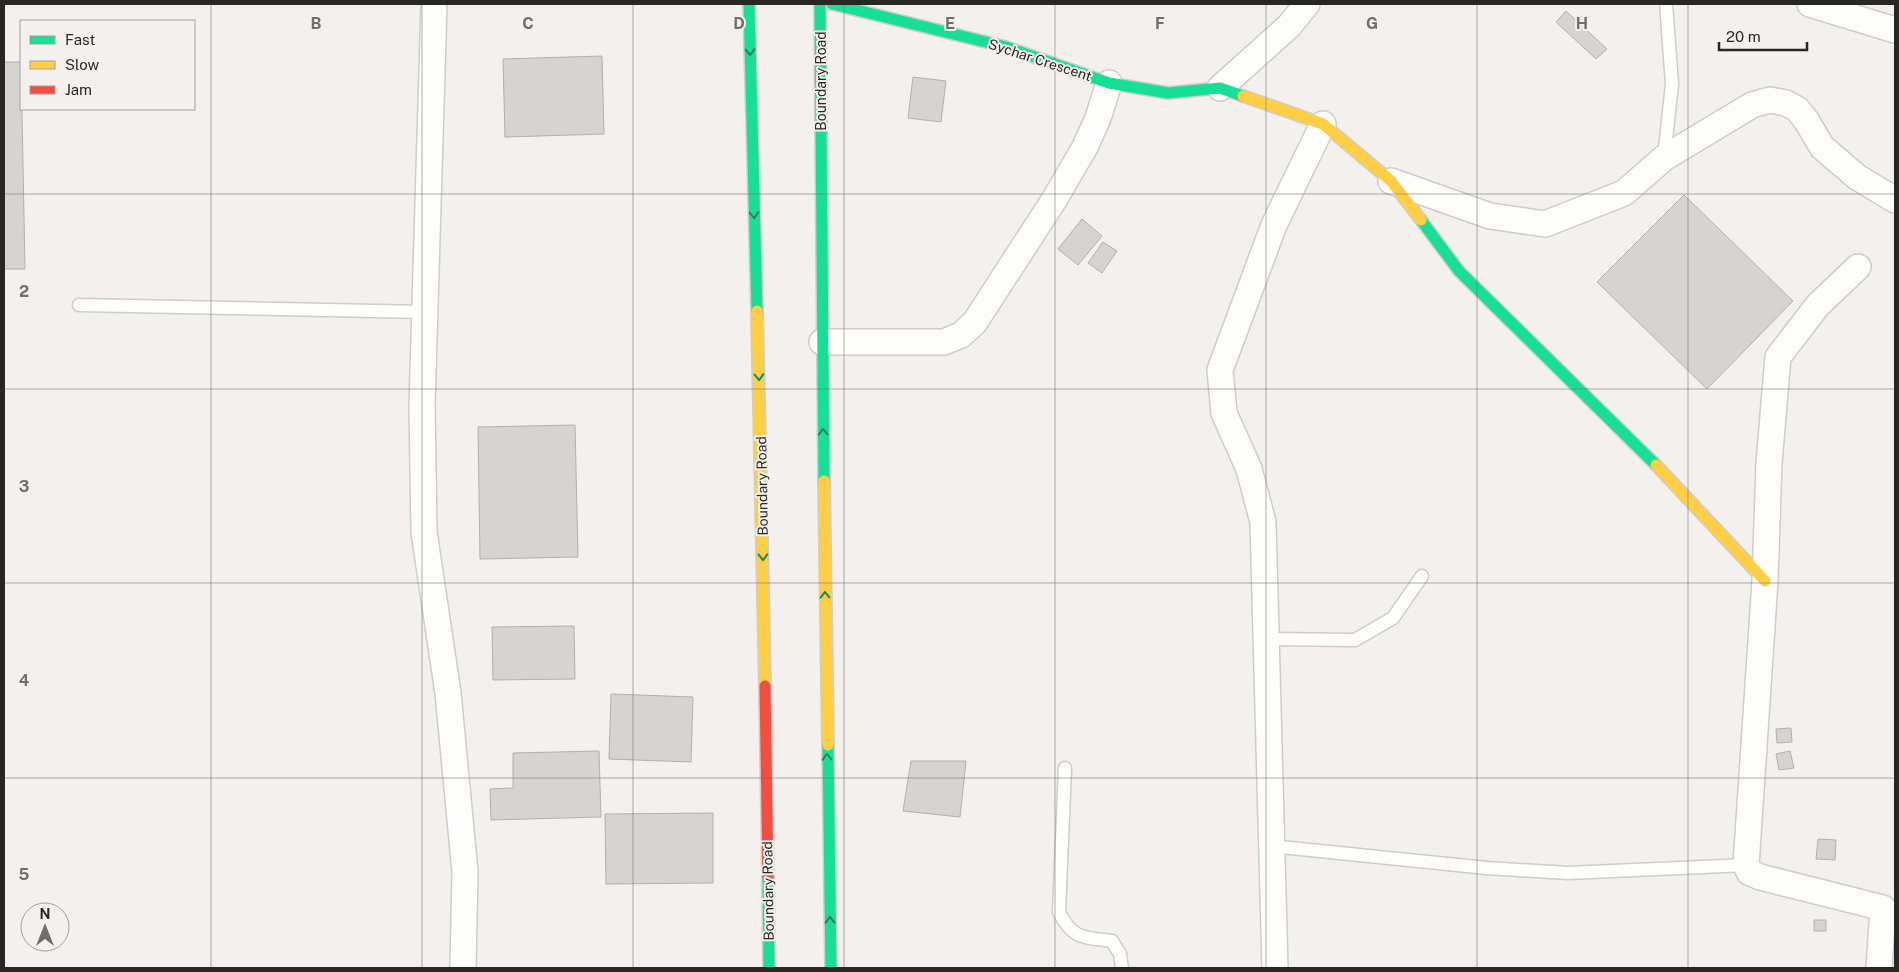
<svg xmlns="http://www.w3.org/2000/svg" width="1899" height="972" viewBox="0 0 1899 972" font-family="'Public Sans',sans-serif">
<rect width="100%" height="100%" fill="#f3f0ee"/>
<path fill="#d6d4d2" stroke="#b2b0ae" d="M1566 11 1607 49 1596 59 1556 22Z
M602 56 604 134 505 137 503 59Z
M4 62H21L25 269H4Z
M913 77 946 81 941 122 908 118Z
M1684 195 1793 301 1707 389 1597 282Z
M1082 219 1102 236 1078 265 1058 249Z
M1103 242 1117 251 1102 273 1088 263Z
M575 425 578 557 480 559 478 427Z
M574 626 575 679 493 680 492 627Z
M611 694 693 697 691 762 609 759Z
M1791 728 1792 742 1777 743 1776 729Z
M599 751 601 817 491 820 490 789 513 788V753Z
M1790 751 1794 768 1779 770 1776 754Z
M911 761H966L960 817 903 811Z
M713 813V883L606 884 605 814Z
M1818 839 1836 840 1835 860 1816 859Z
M1814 920H1826V931H1814Z"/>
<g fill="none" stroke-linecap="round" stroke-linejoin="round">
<defs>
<path id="lane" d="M1664 158 1672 84 1666 4
M79 305 425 312
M1266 639 1355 640 1393 618 1422 576
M1065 768 1059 912C1073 940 1084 937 1112 941L1120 954 1122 968
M1270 846 1487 868 1568 873 1746 865"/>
<path id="street" d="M434 4 422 405 424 532 448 693 465 872 463 968
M1810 4 1895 30
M1220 88 1289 26 1307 4
M1391 181 1490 216 1545 224 1624 193 1664 158 1752 105 1770 100 1786 103 1797 109 1806 120 1822 147 1857 177 1895 200
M1858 267 1818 305 1778 357 1769 463 1765 581 1746 865 1749 872 1760 877 1883 908 1879 968
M822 342H944L961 335 975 322 1054 200 1085 147 1098 118 1109 83
M1275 968 1263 522 1249 469 1224 413 1220 370 1274 225 1323 124"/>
<path id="fast" d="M749 4 757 311
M820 4 824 481
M832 4 1006 47 1109 83 1168 93 1220 88 1243 96
M1421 220 1459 271 1656 465
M828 745 831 968
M768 877 769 968"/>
<path id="slow" d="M1243 96 1323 124 1391 181 1421 220
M757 311 765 686
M1656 465 1765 581
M824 481 828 745"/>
<path id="jam" d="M765 686 768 877"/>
</defs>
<use href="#lane" stroke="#cecdcb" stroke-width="15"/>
<use href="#street" stroke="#cecdcb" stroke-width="28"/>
<use href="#fast" stroke="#cecdcb" stroke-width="14"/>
<use href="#slow" stroke="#cecdcb" stroke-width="14"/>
<use href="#jam" stroke="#cecdcb" stroke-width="14"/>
<use href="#lane" stroke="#fdfdfc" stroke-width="12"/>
<use href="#street" stroke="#fdfdfc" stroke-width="25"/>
<use href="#fast" stroke="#16e098" stroke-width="11"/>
<use href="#slow" stroke="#ffcf43" stroke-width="11"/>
<use href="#jam" stroke="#f24e42" stroke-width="11"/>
</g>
<defs><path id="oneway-chevron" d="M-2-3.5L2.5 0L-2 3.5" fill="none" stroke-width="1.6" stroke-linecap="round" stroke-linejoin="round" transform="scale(1.25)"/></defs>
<g stroke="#20845f">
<use href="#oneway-chevron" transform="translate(750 52) rotate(89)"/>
<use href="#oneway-chevron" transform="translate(754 215) rotate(88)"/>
<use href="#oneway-chevron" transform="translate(759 377) rotate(88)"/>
<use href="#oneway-chevron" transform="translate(823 432) rotate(-91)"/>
<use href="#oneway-chevron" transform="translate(763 557) rotate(89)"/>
<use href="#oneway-chevron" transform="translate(825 595) rotate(-91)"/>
<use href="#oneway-chevron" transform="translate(827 757) rotate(-91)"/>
<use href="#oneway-chevron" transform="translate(830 920) rotate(-91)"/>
</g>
<path fill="none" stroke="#706d6c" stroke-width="1" stroke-opacity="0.55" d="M211 4V968M422 4V968M633 4V968M844 4V968M1055 4V968M1266 4V968M1477 4V968M1688 4V968M4 194H1895M4 389H1895M4 583H1895M4 778H1895"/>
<g text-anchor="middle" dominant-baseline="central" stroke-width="4" stroke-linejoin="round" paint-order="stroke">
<g font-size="14" fill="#292726" stroke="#f4f0ed">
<text transform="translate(1040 60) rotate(18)">Sychar Crescent</text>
<text transform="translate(821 81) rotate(-90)">Boundary Road</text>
<text transform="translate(762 486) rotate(-91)">Boundary Road</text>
<text transform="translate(768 891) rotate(-91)">Boundary Road</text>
</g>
</g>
<g font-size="16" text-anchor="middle" font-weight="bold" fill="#706d6c" stroke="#f4f0ed" stroke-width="4" stroke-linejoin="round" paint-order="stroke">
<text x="316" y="29">B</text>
<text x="528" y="29">C</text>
<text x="739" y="29">D</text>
<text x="950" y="29">E</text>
<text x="1160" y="29">F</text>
<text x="1372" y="29">G</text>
<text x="1582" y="29">H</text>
<text x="24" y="297">2</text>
<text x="24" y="492">3</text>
<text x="24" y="686">4</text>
<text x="24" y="880">5</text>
</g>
<rect width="1899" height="972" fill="none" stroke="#292726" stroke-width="10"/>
<rect x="20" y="20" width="175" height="90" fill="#f4f0ed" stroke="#a3a09d"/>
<rect x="30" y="36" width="25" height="8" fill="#16e098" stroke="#a3a09d"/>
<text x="65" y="45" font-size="15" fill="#292726">Fast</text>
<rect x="30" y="61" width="25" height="8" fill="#ffcf43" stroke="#a3a09d"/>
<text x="65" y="70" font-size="15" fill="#292726">Slow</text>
<rect x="30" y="86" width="25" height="8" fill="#f24e42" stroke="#a3a09d"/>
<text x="65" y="95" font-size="15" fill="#292726">Jam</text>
<g transform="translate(45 927)"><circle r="24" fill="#f4f0ed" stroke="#a3a09d"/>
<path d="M0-4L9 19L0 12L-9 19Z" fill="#706d6c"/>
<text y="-8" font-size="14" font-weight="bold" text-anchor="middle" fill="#292726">N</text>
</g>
<path d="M1719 42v8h88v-8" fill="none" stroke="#292726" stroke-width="2.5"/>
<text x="1726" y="42" font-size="15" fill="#292726" stroke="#f4f0ed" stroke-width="4" paint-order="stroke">20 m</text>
</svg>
